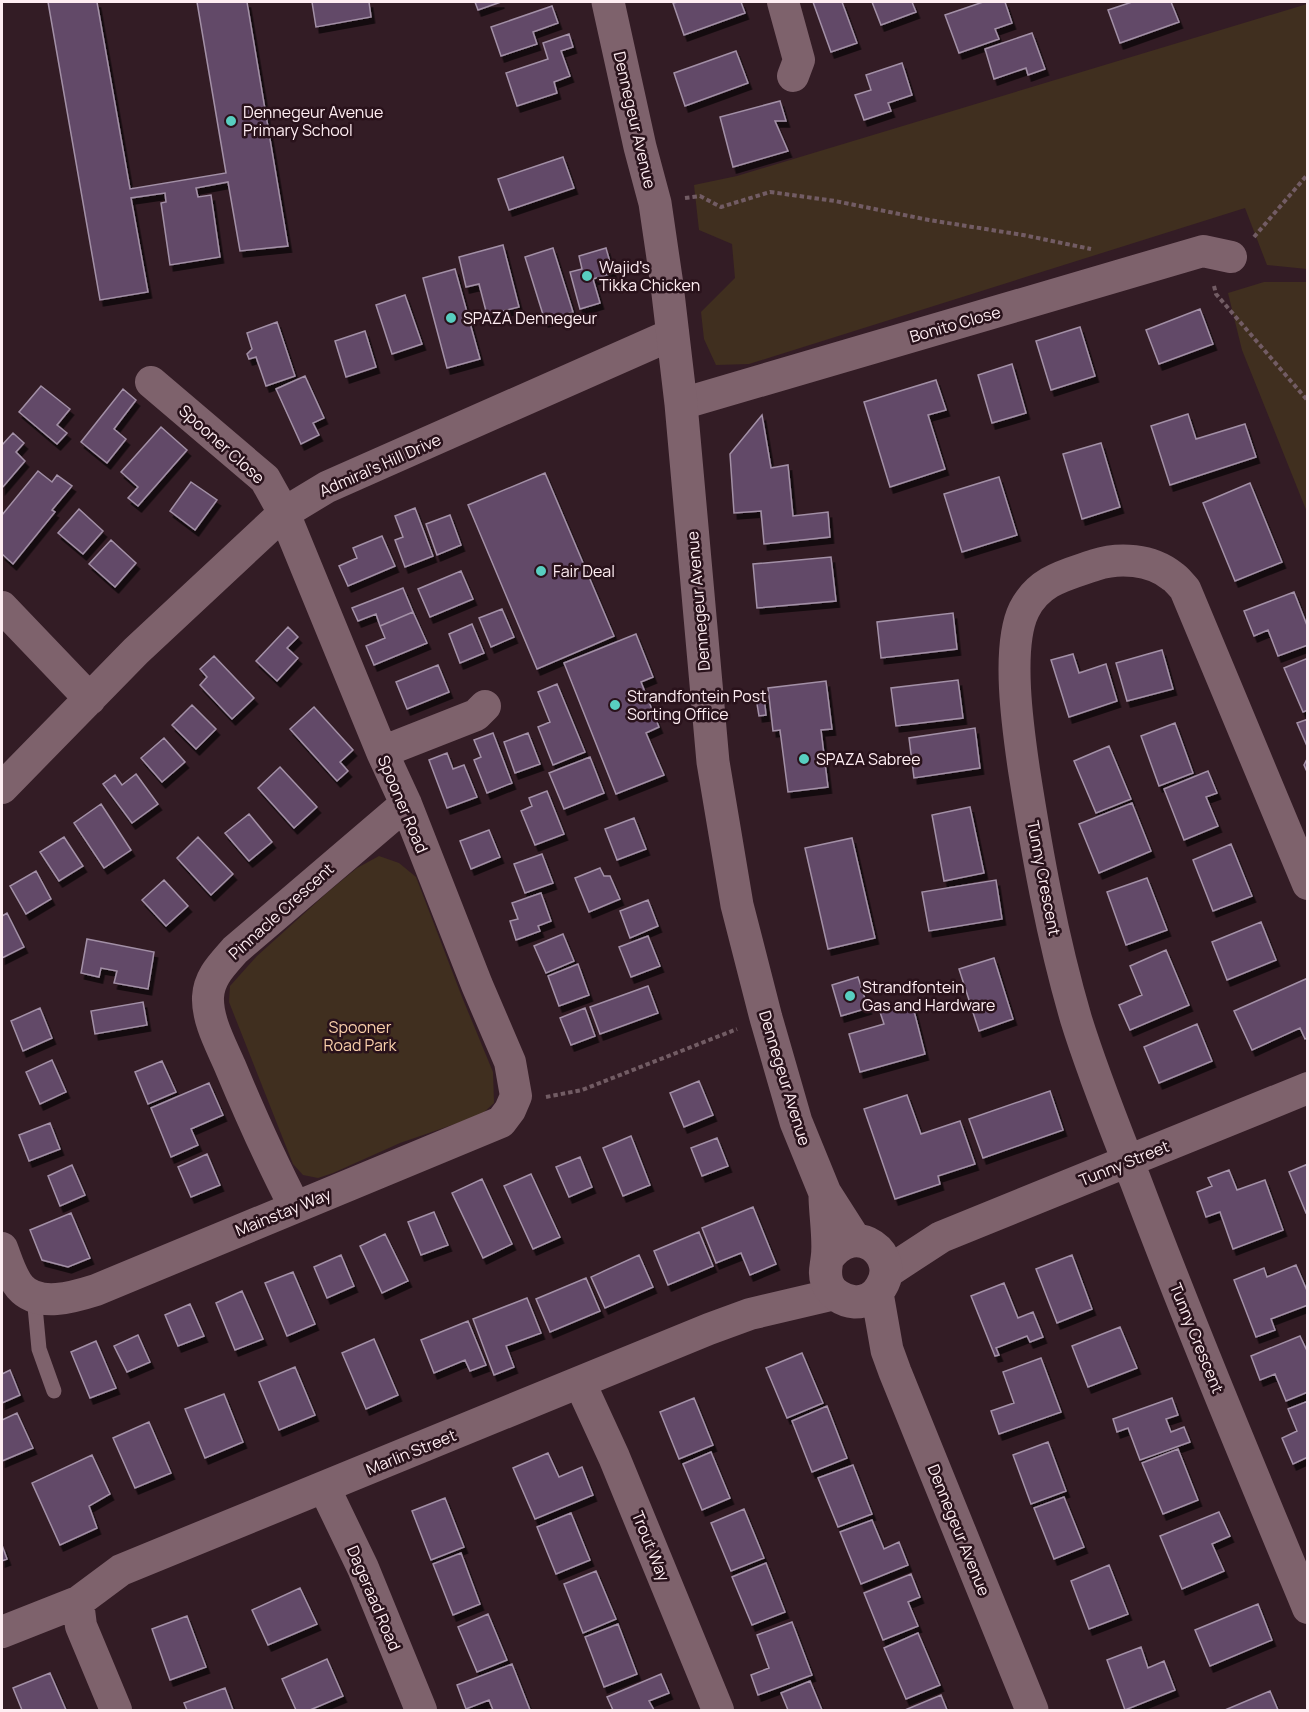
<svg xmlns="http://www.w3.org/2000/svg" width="1309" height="1712" viewBox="0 0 1309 1712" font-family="Manrope,sans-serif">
<defs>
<filter id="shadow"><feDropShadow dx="3.5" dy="6" stdDeviation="0" flood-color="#0009"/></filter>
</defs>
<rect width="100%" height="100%" fill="#331c25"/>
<path fill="#402f1f" d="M1307 4V269L1267 265 1245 208 749 364 716 365 704 339 701 312 735 278 732 244 699 230 694 185 737 176Z
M1264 282H1307V512L1242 350 1228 293Z
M379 856 399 863 416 877 462 997 493 1072 494 1103 481 1115 400 1143 333 1173 318 1178 303 1175 293 1164 229 1002 230 986 257 956 328 892 357 868Z"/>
<path fill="#624a67" stroke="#a390a7" stroke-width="1.5" filter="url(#shadow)" d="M48 2H97L130 189 226 173 197 2H247L288 246 240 251 228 182 196 188 198 197 211 195 220 257 170 265 161 203 166 202 165 193 131 198 148 292 100 300Z
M312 2H369L371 17 316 27Z
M475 2H501L478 10Z
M678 2H741L745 13 684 35 673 3Z
M813 2H842L857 43 831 52Z
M872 2H912L916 12 881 25Z
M983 2H1005L1012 23 995 29 999 39 959 53 945 15Z
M1132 2H1171L1179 22 1120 43 1108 10Z
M552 6 558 23 533 32 537 44 501 56 491 27Z
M1032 33 1045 69 1028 75 1026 68 994 79 985 49Z
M569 34 573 47 561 51 570 76 554 82 557 93 517 106 506 73 548 59 543 43Z
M736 51 748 83 685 106 674 73Z
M902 63 912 95 888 103 891 111 864 120 855 95 871 90 866 75Z
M780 101 786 121H775L788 151 733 167 720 117Z
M563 157 574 188 509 210 498 179Z
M503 245 519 307 487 315 479 284 466 287 459 257Z
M553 248 573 312 545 321 525 257Z
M606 248 613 273 593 279 600 303 580 309 570 272 582 269 579 256Z
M455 269 480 359 447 368 423 278Z
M405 295 422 344 392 354 376 305Z
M1200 309 1213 344 1159 364 1146 330Z
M277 322 295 376 266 386 256 357 249 359 247 354 252 349 247 333Z
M1080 327 1095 376 1051 390 1036 341Z
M365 331 376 367 346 377 335 341Z
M1012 364 1026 413 992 423 978 375Z
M305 376 324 418 313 423 319 435 301 444 276 389Z
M936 380 946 410 928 415 945 469 890 487 864 402Z
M41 386 70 409 57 425 67 433 57 444 19 412Z
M123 389 136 400 114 429 126 439 107 463 81 442Z
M1188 414 1196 439 1245 424 1256 457 1170 485 1151 426Z
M762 415 771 468 788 465 793 516 828 512 830 537 764 544 761 511 734 513 730 454Z
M161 427 187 450 138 506 128 498 138 487 121 472Z
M13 433 24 443 16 452 25 461 2 488V445Z
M1101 443 1120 507 1082 519 1063 454Z
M38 471 52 482 57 475 72 486 52 510 55 512 13 564 2 554V515Z
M545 473 614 636 537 669 468 505Z
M999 477 1017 535 962 552 944 494Z
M191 482 217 500 195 530 170 511Z
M1250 483 1282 562 1235 581 1203 503Z
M415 508 433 556 405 567 395 540 403 537 395 516Z
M79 509 103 531 83 554 58 533Z
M450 515 461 545 437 555 426 524Z
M382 536 395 566 348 586 339 566 357 558 353 548Z
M111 540 136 563 115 587 89 564Z
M831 557 836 601 757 608 753 564Z
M461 571 473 599 430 617 418 589Z
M403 588 413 612 380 626 376 614 358 621 352 608Z
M1294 592 1308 628V645L1278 656 1268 630 1254 636 1244 611Z
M502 609 514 637 491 647 479 618Z
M413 612 427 643 374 665 366 646 385 638 380 626Z
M953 613 957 649 881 658 877 622Z
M472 624 484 653 460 663 449 634Z
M288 627 298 637 287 648 298 658 277 681 256 661Z
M636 634 653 677 641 682 659 727 646 733 664 775 616 794 564 663Z
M1162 650 1173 689 1127 701 1116 663Z
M1073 654 1079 673 1106 664 1117 701 1069 717 1051 660Z
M214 656 254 698 232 719 200 685 207 677 200 669Z
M1308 658V710L1303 712 1284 668Z
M438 665 449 692 407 709 396 682Z
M958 680 963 718 896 726 891 688Z
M826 681 832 729 821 730 828 787 788 792 780 730 773 731 768 688Z
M557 684 585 752 553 765 538 727 550 722 538 692Z
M764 696 766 715 759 716 756 698Z
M192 705 216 729 196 749 172 725Z
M314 707 353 750 340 762 348 771 337 781 290 729Z
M1308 719V746H1307L1297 723Z
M1175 723 1193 773 1159 786 1141 736Z
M975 728 980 768 914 778 909 738Z
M493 733 512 783 487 793 474 760 481 757 474 740Z
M528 733 540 764 515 773 504 742Z
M164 738 185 762 162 782 141 758Z
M1109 746 1131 799 1096 813 1074 761Z
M447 753 453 769 464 765 477 797 447 808 429 760Z
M590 757 604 793 564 809 549 773Z
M1308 757V774L1304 765Z
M280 767 317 807 294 828 258 788Z
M1208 771 1217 793 1206 797 1218 826 1184 840 1164 789Z
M136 774 158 804 132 823 103 784 115 775 122 785Z
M547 791 564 834 535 845 521 811 532 806 529 798Z
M1132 803 1151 851 1099 873 1079 824Z
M101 804 131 850 104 868 74 823Z
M970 807 984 873 944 881 932 815Z
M249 814 272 842 249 861 225 833Z
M634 818 646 849 617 860 605 829Z
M489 830 500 857 471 869 460 841Z
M64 837 83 866 59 881 40 852Z
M198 837 233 874 211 895 177 858Z
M852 838 875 938 828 949 805 848Z
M1231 844 1252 896 1213 911 1193 860Z
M542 854 553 883 525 893 514 864Z
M600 868 604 876H610L620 899 589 912 575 878Z
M36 871 51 899 26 914 10 886Z
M1147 878 1167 930 1126 945 1107 892Z
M164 880 188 906 166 926 142 900Z
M996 880 1002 919 929 931 922 892Z
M541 893 551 921 538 926 540 931 516 940 510 921 518 919 512 903Z
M648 900 658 926 630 938 620 911Z
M7 913 24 947 2 958V916Z
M1261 922 1276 960 1227 980 1212 942Z
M563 934 574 961 546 973 534 946Z
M648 936 660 966 631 977 619 947Z
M87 939 154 952 148 989 114 983 117 971 101 968 99 977 81 973Z
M1166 950 1189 1005 1130 1030 1119 1005 1142 995 1130 966Z
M994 958 1013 1019 979 1031 959 969Z
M578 964 589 995 559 1006 548 976Z
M858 977 868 1008 841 1016 832 985Z
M1308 978V1037L1305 1039 1300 1028 1252 1050 1234 1011Z
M648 986 658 1013 600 1034 590 1007Z
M143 1002 147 1025 95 1034 91 1011Z
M912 1003 925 1054 860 1072 849 1034 884 1024 880 1012Z
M40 1008 52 1038 23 1051 11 1021Z
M585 1008 595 1036 571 1045 560 1018Z
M1197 1024 1212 1061 1159 1083 1144 1047Z
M52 1060 66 1092 40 1104 26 1072Z
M162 1061 176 1092 148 1104 135 1072Z
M699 1081 713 1115 684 1127 670 1093Z
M209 1083 223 1115 191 1129 198 1145 171 1157 151 1108Z
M1050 1091 1063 1130 983 1158 969 1119Z
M907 1095 921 1134 960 1121 975 1164 938 1176 940 1184 895 1199 864 1109Z
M50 1123 60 1149 29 1161 19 1135Z
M631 1136 650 1185 623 1196 603 1148Z
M717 1138 728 1166 702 1176 691 1148Z
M207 1154 220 1185 191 1197 178 1167Z
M580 1157 592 1187 569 1197 556 1167Z
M1308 1164V1212L1306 1213 1289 1172Z
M72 1165 85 1195 60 1206 48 1176Z
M1229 1170 1237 1190 1265 1180 1283 1230 1233 1249 1220 1212 1206 1217 1197 1192 1212 1186 1208 1178Z
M531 1174 560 1237 533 1249 504 1186Z
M482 1179 512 1244 483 1258 452 1193Z
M753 1207 776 1264 750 1275 741 1253 716 1263 702 1228Z
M434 1212 448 1245 421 1255 408 1222Z
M71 1213 90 1258 68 1267 42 1260 30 1230Z
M699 1232 713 1266 668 1285 654 1251Z
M385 1234 408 1281 382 1293 360 1246Z
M341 1255 354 1286 327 1298 314 1267Z
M639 1255 653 1287 605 1308 591 1277Z
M1072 1255 1092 1309 1057 1323 1036 1269Z
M1296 1265 1308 1293V1305L1271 1319 1275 1330 1256 1337 1234 1280 1264 1268 1267 1277Z
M293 1272 315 1324 287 1336 265 1283Z
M586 1278 600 1311 550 1332 536 1299Z
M1004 1283 1018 1318 1033 1312 1043 1337 1030 1342 1027 1336 996 1348 999 1355 995 1356 971 1296Z
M242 1291 263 1339 235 1350 216 1303Z
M527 1298 541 1333 506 1346 514 1367 494 1375 473 1319Z
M190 1304 204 1336 178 1346 165 1315Z
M468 1321 486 1365 470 1371 465 1360 434 1373 421 1340Z
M1120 1327 1137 1368 1088 1387 1072 1346Z
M138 1335 150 1362 127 1372 114 1346Z
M1300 1336 1308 1353V1392L1286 1401 1275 1374 1260 1380 1251 1356Z
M374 1339 398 1395 366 1409 342 1353Z
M96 1341 116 1388 90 1398 71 1352Z
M802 1353 823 1403 787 1418 766 1368Z
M1041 1358 1061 1412 999 1434 991 1411 1014 1403 1003 1372Z
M295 1367 315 1415 279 1430 259 1382Z
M10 1370 20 1395 2 1403V1374Z
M224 1394 243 1442 205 1458 185 1409Z
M694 1398 713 1445 679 1459 660 1412Z
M1172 1398 1178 1415 1166 1419 1171 1432 1184 1427 1190 1442 1140 1460 1128 1428 1117 1432 1113 1419Z
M1308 1401V1457L1293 1464 1282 1438 1297 1431 1288 1409Z
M827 1406 847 1458 812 1472 792 1421Z
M17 1413 33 1448 2 1461V1420Z
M149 1422 171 1473 135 1488 113 1438Z
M1048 1442 1066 1491 1031 1504 1013 1455Z
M1178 1449 1198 1500 1163 1514 1142 1463Z
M711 1452 730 1498 702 1510 683 1464Z
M548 1453 559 1477 582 1467 593 1495 535 1519 513 1468Z
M92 1455 110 1494 89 1506 97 1528 60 1545 32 1483Z
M853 1465 872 1514 838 1527 818 1478Z
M1064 1497 1084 1547 1054 1559 1034 1508Z
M445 1498 464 1547 431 1560 412 1511Z
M744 1509 764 1558 731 1571 711 1523Z
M1219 1512 1230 1536 1212 1544 1224 1571 1182 1589 1160 1536Z
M571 1513 590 1560 556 1574 537 1527Z
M872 1520 884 1549 899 1542 908 1565 861 1584 840 1532Z
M2 1545 7 1559 2 1561Z
M461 1553 480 1604 453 1615 433 1564Z
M766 1563 785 1612 752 1625 732 1577Z
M1109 1565 1128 1614 1089 1629 1071 1581Z
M596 1571 616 1619 583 1633 564 1584Z
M911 1574 920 1597 908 1602 918 1626 883 1640 864 1593Z
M300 1588 317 1624 268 1645 252 1610Z
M1258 1604 1272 1640 1210 1666 1195 1630Z
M488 1614 507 1660 477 1672 458 1627Z
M187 1616 206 1667 170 1680 152 1629Z
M792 1622 812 1675 758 1695 751 1675 769 1668 757 1635Z
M618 1624 637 1674 604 1687 585 1637Z
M918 1633 940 1685 906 1699 884 1648Z
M1141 1647 1148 1668 1164 1661 1175 1690 1125 1710 1107 1660Z
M327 1659 343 1696 310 1710H296L282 1679Z
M512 1664 530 1710H493L489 1700 466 1709 457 1685Z
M50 1673 66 1710H22L13 1688Z
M661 1674 669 1693 649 1701 654 1710H613L607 1697Z
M810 1681 822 1710H788L781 1693Z
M225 1688 233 1710H187L184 1703Z
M1270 1691 1278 1710H1225Z
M941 1695 947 1710H905Z"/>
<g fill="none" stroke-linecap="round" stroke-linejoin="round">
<path stroke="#725c64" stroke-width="4" stroke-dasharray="4.5 3" stroke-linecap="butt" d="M685 198 700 196 721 207 770 192 835 201 929 220 1023 235 1091 249
M1254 237 1308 174
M1214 286 1216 294 1308 401
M546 1097 582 1090 737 1029"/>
<path stroke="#7e626c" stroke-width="15" d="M34 1296 39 1349 54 1391"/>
<path stroke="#7e626c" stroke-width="32" d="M783 2 799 60 793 76
M681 404 1203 251 1231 257
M2 607 90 699
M382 752 476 715 485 706
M2 788 136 651 284 513 327 487 673 334
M1308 884 1185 589C1181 585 1177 579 1172 576 1151 559 1119 557 1095 565 1066 575 1039 580 1024 610 1006 647 1018 729 1024 770 1037 853 1052 937 1076 1019 1093 1074 1115 1128 1136 1182 1190 1325 1249 1466 1308 1608
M295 1207C271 1161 250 1114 230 1066 221 1045 207 1020 208 997 209 977 222 965 235 950L406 804
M2 1248C7 1261 11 1276 20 1287 38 1308 74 1297 96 1290L501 1122 510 1110 516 1096 510 1062 477 985 406 804 382 752 284 513 265 479 151 382
M886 1273 941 1237 1308 1088
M580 1383 614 1457 718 1710
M324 1487 363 1568 421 1710
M78 1602 81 1626 116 1710
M2 1632 78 1602 121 1570 709 1329 750 1314 835 1294"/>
<path stroke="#7e626c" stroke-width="33" d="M608 2 640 147 655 203 667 285 681 404 713 762 737 905 766 1018 796 1122 825 1193 855 1240
M825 1195C825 1214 830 1242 827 1259 826 1268 824 1273 827 1282 830 1293 843 1301 855 1302 866 1302 876 1296 881 1287 901 1256 856 1217 827 1259
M877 1293 887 1350 895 1372 1032 1710"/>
</g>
<g fill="#58cec0" stroke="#29121b" stroke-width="2">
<circle cx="231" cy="121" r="6"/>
<circle cx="587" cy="276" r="6"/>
<circle cx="451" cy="318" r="6"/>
<circle cx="541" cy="571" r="6"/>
<circle cx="615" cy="705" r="6"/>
<circle cx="804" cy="759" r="6"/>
<circle cx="850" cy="996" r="6"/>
</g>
<g text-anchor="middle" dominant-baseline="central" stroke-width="5" stroke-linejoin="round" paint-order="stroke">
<g font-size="16" fill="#feedf2" stroke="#29121b" text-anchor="start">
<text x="243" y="112">Dennegeur Avenue<tspan x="243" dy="18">Primary School</tspan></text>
<text x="599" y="267">Wajid's<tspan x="599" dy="18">Tikka Chicken</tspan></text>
<text x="463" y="318">SPAZA Dennegeur</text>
<text x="553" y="571">Fair Deal</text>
<text x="627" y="696">Strandfontein Post<tspan x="627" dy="18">Sorting Office</tspan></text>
<text x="816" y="759">SPAZA Sabree</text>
<text x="862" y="987">Strandfontein<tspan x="862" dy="18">Gas and Hardware</tspan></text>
</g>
<g font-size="16" fill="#feedf2" stroke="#29121b">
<text transform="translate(635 120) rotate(77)">Dennegeur Avenue</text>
<text transform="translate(955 324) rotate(-16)">Bonito Close</text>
<text transform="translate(222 444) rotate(42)">Spooner Close</text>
<text transform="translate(380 465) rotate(-24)">Admiral's Hill Drive</text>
<text transform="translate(698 601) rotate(-95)">Dennegeur Avenue</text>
<text transform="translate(403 804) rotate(67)">Spooner Road</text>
<text transform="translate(1044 878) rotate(79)">Tunny Crescent</text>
<text transform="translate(281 911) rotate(-42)">Pinnacle Crescent</text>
<text transform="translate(785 1078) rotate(73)">Dennegeur Avenue</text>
<text transform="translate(1124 1163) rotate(-22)">Tunny Street</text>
<text transform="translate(283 1212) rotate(-22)">Mainstay Way</text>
<text transform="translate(1197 1338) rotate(68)">Tunny Crescent</text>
<text transform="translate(411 1452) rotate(-22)">Marlin Street</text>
<text transform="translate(959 1530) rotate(68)">Dennegeur Avenue</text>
<text transform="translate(651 1546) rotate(68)">Trout Way</text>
<text transform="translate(374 1598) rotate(67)">Dageraad Road</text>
</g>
<g font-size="16" fill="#fad0ab" stroke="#29121b">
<text x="360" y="1027">Spooner<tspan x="360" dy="18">Road Park</tspan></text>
</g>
</g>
<rect width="1309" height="1712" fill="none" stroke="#feedf2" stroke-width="6"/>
</svg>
